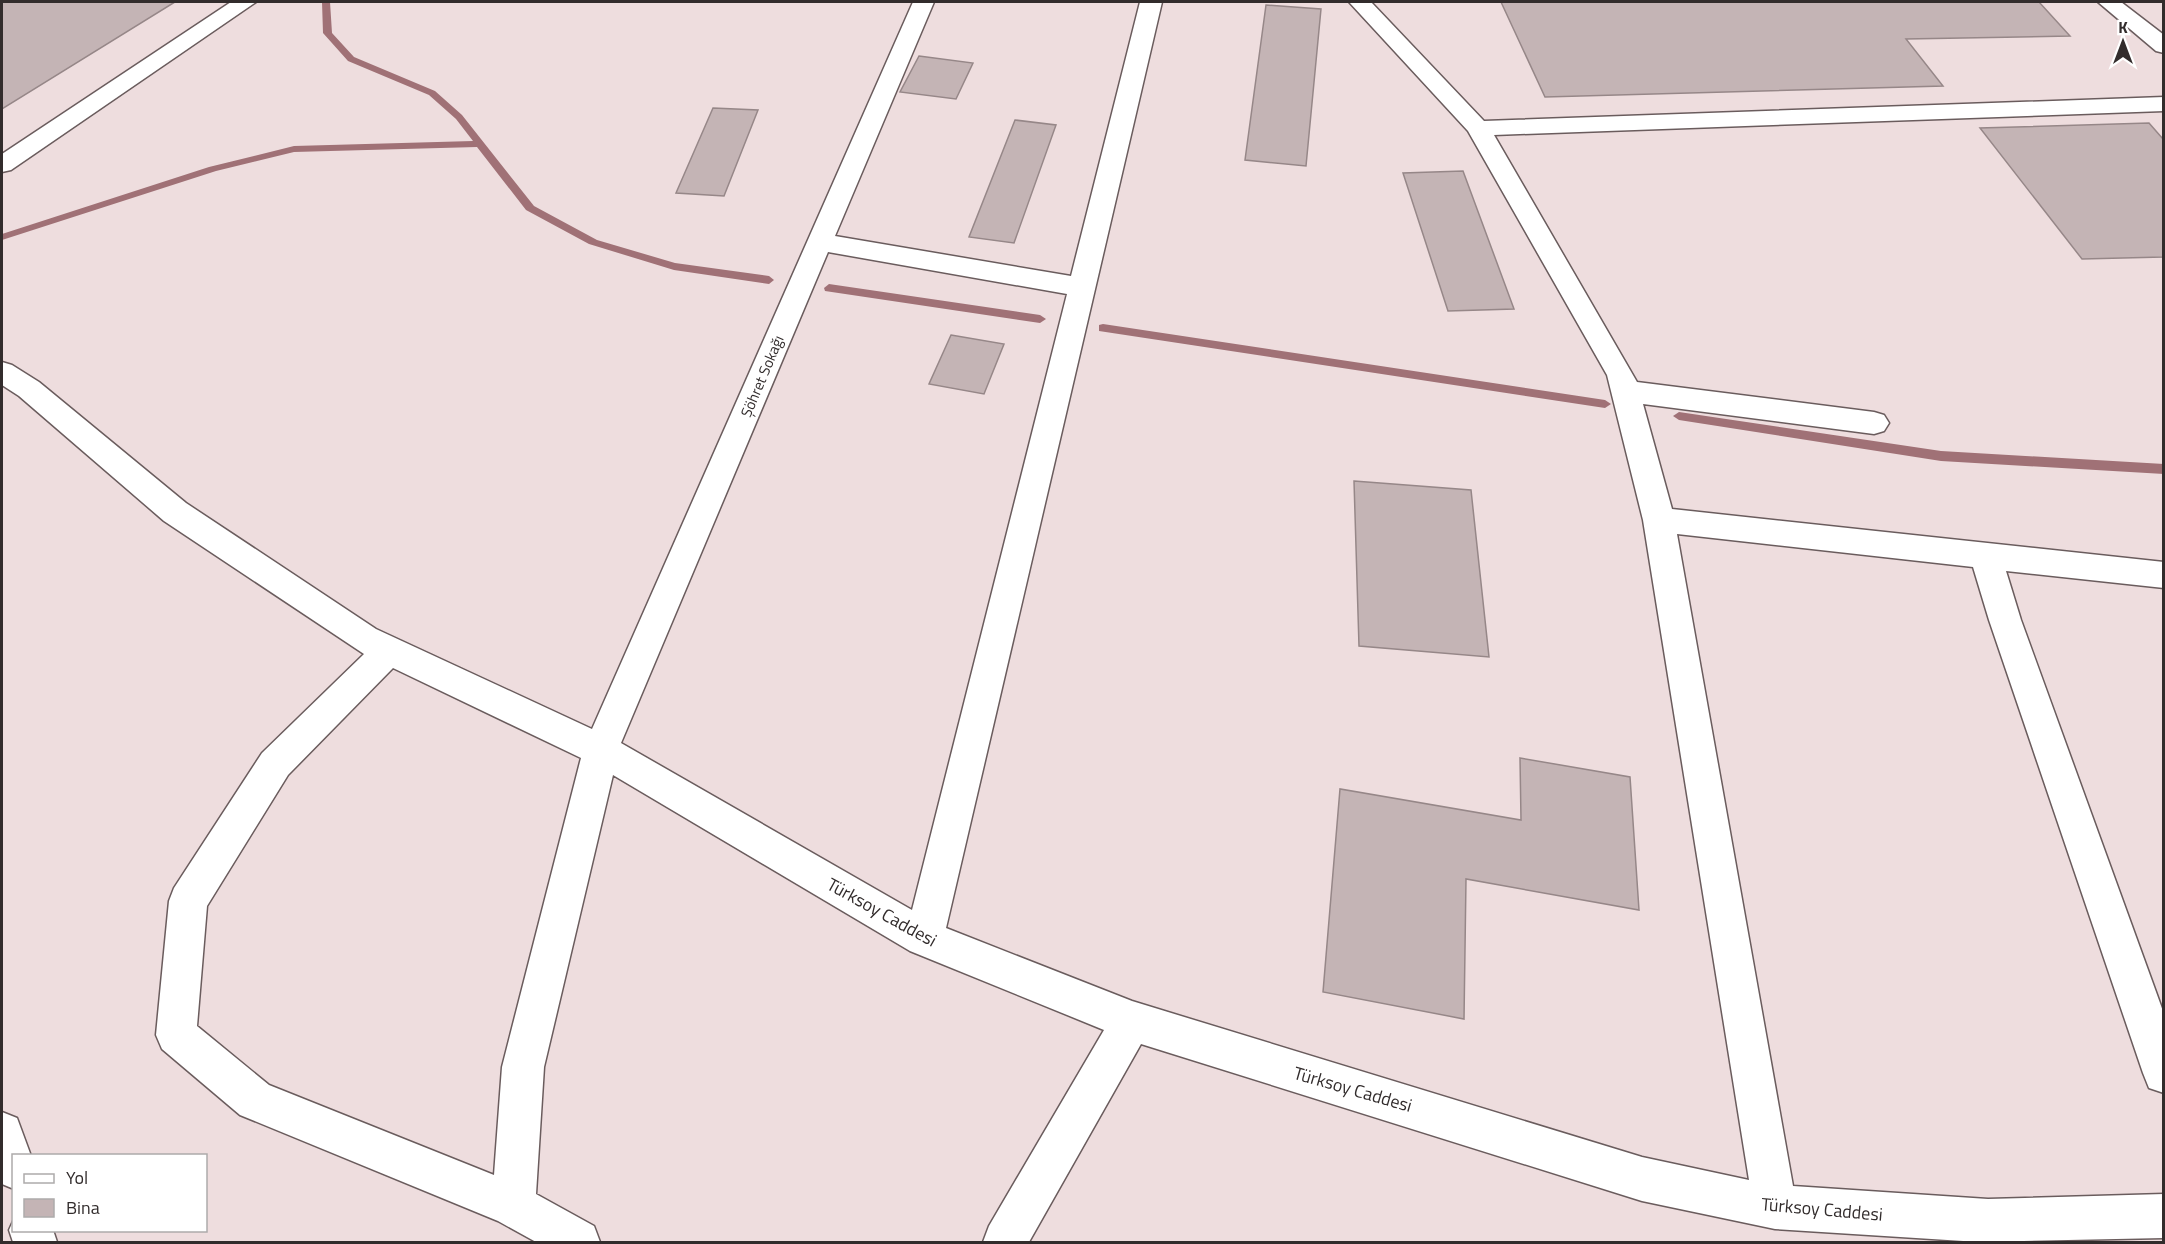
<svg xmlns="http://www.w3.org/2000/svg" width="2165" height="1244" viewBox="0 0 2165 1244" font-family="'Titillium Web',sans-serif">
<rect width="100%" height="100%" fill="#eeddde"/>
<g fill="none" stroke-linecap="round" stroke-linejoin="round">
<path fill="#a07176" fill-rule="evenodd" d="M322 2H330L332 33 354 57 435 91 462 115 534 206 597 240 675 263 769 276 774 280 769 284 674 270 589 244 526 210 477 147 294 152 216 171 2 240V234L209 167 294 146 473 141 456 119 429 95 348 61 323 33Z
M829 284 1040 315 1046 319 1040 323 825 291 824 288Z
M1103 324 1605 400 1611 404 1605 408 1099 331V325Z
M1679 412 1941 451 2164 464V474L1941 461 1679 420 1673 416Z"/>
</g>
<path fill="#c4b4b5" stroke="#968788" stroke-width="1.5" d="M2 2H175L2 109Z
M1501 2H2039L2070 36 1906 39 1943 86 1545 97Z
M1266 5 1321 9 1306 166 1245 160Z
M919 56 973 63 956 99 900 92Z
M713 108 758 110 724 196 676 193Z
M1015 120 1056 125 1014 243 969 237Z
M2149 123 2163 139V257L2082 259 1980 128Z
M1463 171 1514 309 1448 311 1403 173Z
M951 335 1004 344 984 394 929 384Z
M1354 481 1471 490 1489 657 1359 646Z
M1520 758 1630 777 1639 910 1466 879 1464 1019 1323 992 1340 789 1521 820Z"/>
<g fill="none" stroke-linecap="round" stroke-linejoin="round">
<defs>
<path id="minor" d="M231 2H256L11 170 2 172V154Z
M913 2H934L835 236 1071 276 1140 2H1162L946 928 1132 1001 1642 1157 1749 1180 1643 520 1607 375 1468 131 1349 2H1371L1484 121 2164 97V111L1494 135 1637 382 1874 412 1884 415 1889 423 1884 431 1874 434 1643 404 1672 509 2164 562V588L2006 571 2021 620 2164 1014V1093L2149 1088 2143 1073 1989 620 1973 567 1677 534 1793 1186 1988 1199 2164 1194V1238L1979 1242 1775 1229 1642 1201 1141 1044 1029 1242H983L989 1226 1104 1030 910 951 613 775 544 1067 536 1194 594 1226 600 1242H536L498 1221 240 1115 162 1049 156 1035 169 901 174 888 262 753 364 654 164 521 19 396 2 385V362L12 365 39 382 186 503 376 629 592 729ZM828 252 1067 294 912 910 621 743ZM393 668 581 758 502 1067 494 1175 269 1085 197 1026 207 906 288 775Z
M2098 2H2121L2164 35V53L2156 51Z
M2 1112 17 1118 31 1156H14V1189L2 1184Z
M14 1219V1230H53L57 1242H13L9 1230Z"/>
</defs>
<use href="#minor" stroke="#6a5c5d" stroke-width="3"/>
<use href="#minor" fill="#fff" fill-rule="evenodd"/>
</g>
<g text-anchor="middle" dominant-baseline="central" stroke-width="5" stroke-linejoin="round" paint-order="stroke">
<g font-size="15" fill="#322c2c" stroke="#fff">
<text transform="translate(762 376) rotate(-67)">Şöhret Sokağı</text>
</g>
<g font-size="18" fill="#322c2c" stroke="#fff">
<text transform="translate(882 912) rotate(29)">Türksoy Caddesi</text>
<text transform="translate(1353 1089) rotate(16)">Türksoy Caddesi</text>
<text transform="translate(1822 1209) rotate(5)">Türksoy Caddesi</text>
</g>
</g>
<rect width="2165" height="1244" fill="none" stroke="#322c2c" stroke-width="6"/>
<rect x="12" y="1154" width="195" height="78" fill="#ffffff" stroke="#adabab" stroke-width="1.5"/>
<rect x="24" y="1174" width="30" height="9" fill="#ffffff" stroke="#adabab" stroke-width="1.5"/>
<text x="66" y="1184" font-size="18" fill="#322c2c">Yol</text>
<rect x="24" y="1199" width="30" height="18" fill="#c4b4b5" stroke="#adabab" stroke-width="1.5"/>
<text x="66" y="1214" font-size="18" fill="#322c2c">Bina</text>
<g transform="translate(2123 42)" stroke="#ffffff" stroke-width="4.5" paint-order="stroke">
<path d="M0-4.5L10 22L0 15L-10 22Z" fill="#322c2c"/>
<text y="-9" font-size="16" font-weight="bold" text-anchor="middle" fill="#322c2c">K</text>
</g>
</svg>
